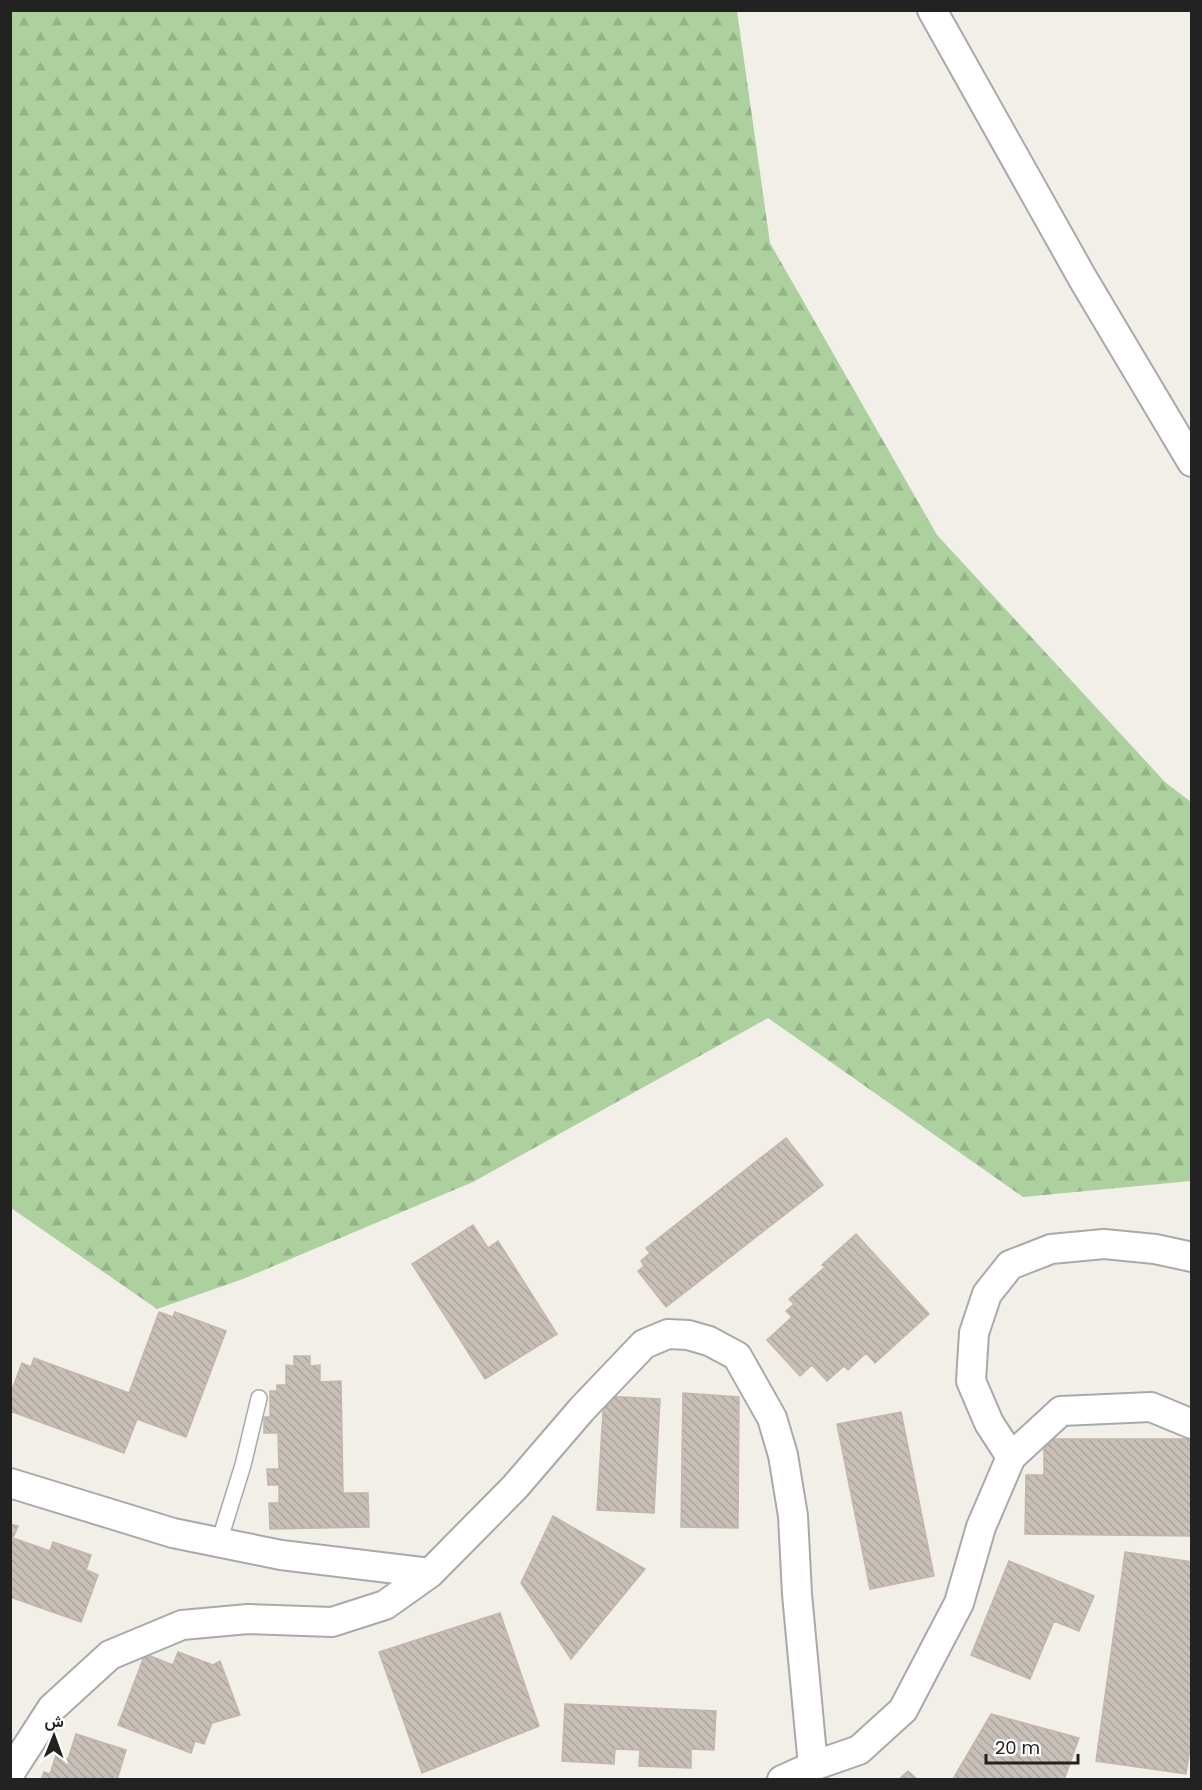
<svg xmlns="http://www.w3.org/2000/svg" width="1202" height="1790" viewBox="0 0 1202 1790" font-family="Poppins,Vazirmatn,sans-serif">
<defs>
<pattern id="forest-firs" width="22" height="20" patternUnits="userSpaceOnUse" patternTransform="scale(1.5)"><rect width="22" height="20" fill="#add19e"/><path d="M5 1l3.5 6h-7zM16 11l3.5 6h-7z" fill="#95b388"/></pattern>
<pattern id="building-back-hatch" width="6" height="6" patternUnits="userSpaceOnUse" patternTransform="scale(1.5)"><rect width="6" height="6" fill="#c7bfb8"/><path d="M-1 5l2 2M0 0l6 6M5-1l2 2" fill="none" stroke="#aba49e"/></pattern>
</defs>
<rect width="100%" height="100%" fill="#f2efe9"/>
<path fill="url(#forest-firs)" d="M11 10 737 11 770 243 937 535 1165 782 1191 802V1181L1023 1197 768 1018 473 1182 243 1279 157 1309 11 1208Z"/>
<path fill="url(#building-back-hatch)" stroke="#c4b6ab" stroke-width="1.5" d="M786 1138 823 1185 666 1307 638 1271 644 1266 641 1261 650 1253 646 1248Z
M473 1225 488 1248 498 1241 557 1334 485 1379 412 1264Z
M856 1234 929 1314 875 1363 866 1353 848 1370 844 1366 827 1381 812 1365 800 1376 767 1340 792 1317 786 1311 794 1304 789 1299 825 1267 822 1265Z
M159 1312 173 1317 175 1312 226 1331 186 1437 137 1419 124 1453 10 1411V1395L22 1363 31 1367 34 1358 129 1393Z
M294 1356H310V1366L320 1365V1382L341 1381 343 1493H368L369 1527 270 1529 269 1503H279V1485H268L267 1469H279L278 1433H264V1417H270V1391H277V1385H286V1365L294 1366Z
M683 1393 739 1397 738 1528 681 1527Z
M604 1396 660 1399 654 1513 597 1510Z
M901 1412 934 1576 870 1589 837 1424Z
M1044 1439H1190L1192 1536 1025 1534 1026 1475H1044Z
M553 1516 645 1569 571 1659 521 1583Z
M10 1524 18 1526 13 1538 50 1551 53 1542 91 1555 86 1570 98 1575 81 1622 10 1597Z
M1125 1552 1192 1562V1735L1186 1774 1096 1761Z
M1009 1561 1094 1596 1079 1631 1054 1621 1030 1679 971 1655Z
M500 1613 539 1726 422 1773 379 1652Z
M178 1652 213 1665 220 1661 240 1715 212 1723 204 1744 195 1741 191 1753 118 1725 145 1654 173 1665Z
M565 1704 716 1711 714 1750 691 1749V1768L639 1766 640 1750 615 1749 614 1764 562 1761Z
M991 1714 1079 1738 1064 1780 953 1779Z
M76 1734 126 1750 117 1780H41L44 1772 50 1774 56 1755 68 1759Z
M908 1771 918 1780H898Z"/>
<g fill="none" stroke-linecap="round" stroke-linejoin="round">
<defs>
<path id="lane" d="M219 1542 243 1465 259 1398"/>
<path id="street" d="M932 10 1083 279 1192 462
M1011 1457 989 1423 971 1381 974 1333 987 1294 1010 1265 1051 1249 1104 1244 1155 1249 1192 1257
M10 1483 173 1533 281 1555 430 1573
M10 1773 52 1708 110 1655 182 1625 248 1619 332 1622 385 1605 430 1573 515 1487 582 1409 644 1344 668 1334 688 1335 709 1341 737 1356 772 1418 783 1455 793 1516 797 1594 813 1766
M782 1780 813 1766 859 1750 903 1710 959 1603 981 1527 1011 1457 1061 1411 1151 1407 1192 1424"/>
</defs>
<use href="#lane" stroke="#a9a9a9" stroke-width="18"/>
<use href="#street" stroke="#a9a9a9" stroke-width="32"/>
<use href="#lane" stroke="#fff" stroke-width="15"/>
<use href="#street" stroke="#fff" stroke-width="28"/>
</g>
<rect width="1202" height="1790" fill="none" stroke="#222222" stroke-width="24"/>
<g transform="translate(54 1736) rotate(1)" stroke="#ffffff" stroke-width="4.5" paint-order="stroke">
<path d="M0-4.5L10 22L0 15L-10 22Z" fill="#222222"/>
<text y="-9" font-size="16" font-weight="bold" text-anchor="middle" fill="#222222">ش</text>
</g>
<path d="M986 1754v9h92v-9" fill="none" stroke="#222222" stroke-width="3"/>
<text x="995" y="1754" font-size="18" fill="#222222" stroke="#ffffff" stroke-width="4.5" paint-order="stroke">20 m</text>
</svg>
